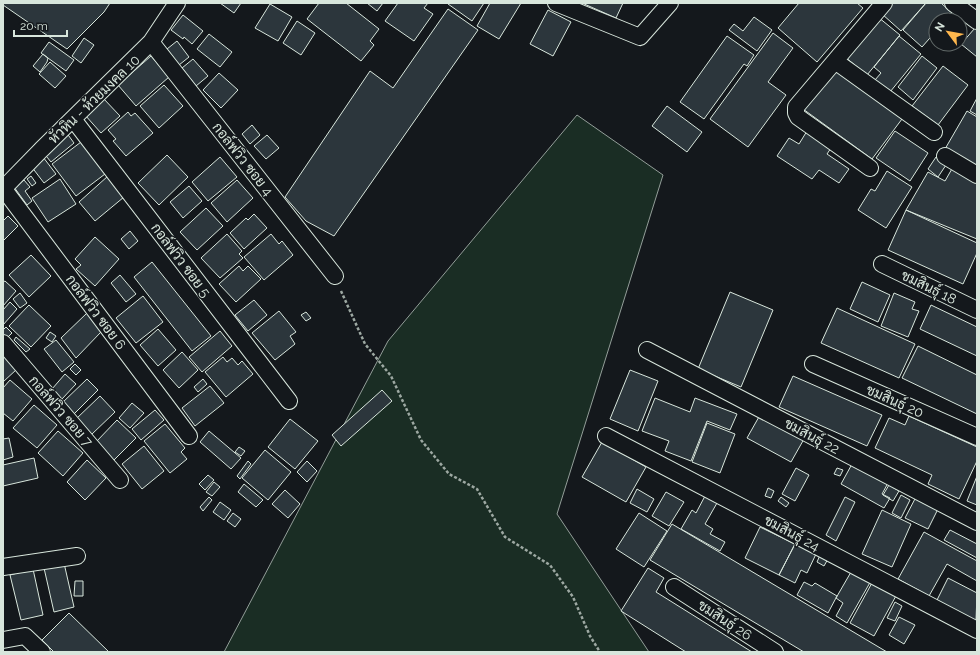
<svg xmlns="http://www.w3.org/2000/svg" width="980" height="655" viewBox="0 0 980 655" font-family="Raleway,Sarabun,sans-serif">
<rect width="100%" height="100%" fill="#14181c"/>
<path fill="#1a2d24" stroke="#939e99" d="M577 115 663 175 557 514 649 652H224L388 341Z"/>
<path fill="#2c363c" stroke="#d8e6dc" d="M4 3H110L104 12 67 49 3 5Z
M220 3H241L234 13Z
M319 3H346L379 29 370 41 374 45 361 61 307 19Z
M367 3H383L377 11Z
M398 3H428L424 8 433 14 414 41 385 21Z
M449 3H484L472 21 448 4Z
M490 3H521L499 39 477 26Z
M582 3H623L616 18Z
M799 3H857L863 8 817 62 778 28Z
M891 3H926L901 31 882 14Z
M926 3H941L952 13 946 20H936V31L922 47 903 30Z
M270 4 292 17 278 41 255 28Z
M448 9 478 30 334 236 306 221 285 197 370 71 393 88Z
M548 10 571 22 553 56 530 44Z
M183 15 203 31 192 44 184 37 183 39 171 30Z
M754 17 772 30 757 51 729 30 734 24 743 31Z
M878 17 900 35 867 75 845 57Z
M297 21 315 33 301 55 283 43Z
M975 28 977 29V57L961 44Z
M773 33 793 48 768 82 786 95 748 147 710 119Z
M209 34 232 52 220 67 197 49Z
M727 36 754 55 747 66 744 64 704 119 680 102Z
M899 36 921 54 890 92 875 80 881 73 874 67Z
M84 38 94 45 81 63 72 56Z
M177 41 189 57 179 65 167 49Z
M49 42 74 60 66 71 41 53Z
M43 54 48 58 47 62 40 72 33 66Z
M151 56 169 77 136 106 118 85Z
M922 56 937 68 913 100 898 87Z
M193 59 208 76 196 86 182 68Z
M50 62 66 76 55 88 39 74Z
M943 66 968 85 938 125 912 106Z
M832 68 902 119 872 159 803 109Z
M219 73 238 90 221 108 203 90Z
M164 85 183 106 159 128 140 106Z
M103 98 120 116 101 133 85 115Z
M977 98V115L970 111Z
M667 106 702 132 687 152 652 126Z
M967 111 977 117V167L945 149Z
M128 112 131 116 135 113 153 133 126 156 113 141 116 139 108 130Z
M252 125 260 135 250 144 242 134Z
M807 131 831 148 827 154 849 169 839 183 819 170 812 179 777 156 789 138 799 144Z
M895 131 928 153 910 181 876 158Z
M66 132 74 143 51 162 42 151Z
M267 135 279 148 266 159 254 146Z
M81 142 105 174 76 196 52 164Z
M167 155 188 177 159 205 138 183Z
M43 157 56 174 44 183 31 166Z
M220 157 237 177 208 201 192 182Z
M936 157 946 165 938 177 928 169Z
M953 167 977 182V239L906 210 928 172 945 181Z
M887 171 912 187 886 228 858 210 871 189 875 191Z
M31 176 36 183 32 186 27 179Z
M108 176 124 197 95 221 79 202Z
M60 179 76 204 48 222 32 198Z
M24 180 30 187 25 191 32 201 27 205 14 187Z
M237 180 253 198 227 222 211 203Z
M189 186 202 201 183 218 170 202Z
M206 208 223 226 197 250 180 232Z
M906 210 977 243V253L963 284 888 250Z
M254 214 267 228 244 249 230 233 246 218 248 220Z
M8 216 18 226 3 241V221Z
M130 231 138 241 129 249 121 239Z
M227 234 242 251 239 254 243 258 220 278 201 258Z
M271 234 279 244 282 241 293 255 264 280 244 257Z
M95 237 119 259 95 286 76 269 81 265 75 259Z
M31 255 51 276 29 297 9 275Z
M152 262 211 336 192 351 134 277Z
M239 266 243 271 248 266 261 279 236 302 219 284Z
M120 275 136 294 126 302 111 283Z
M5 281 16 291 3 306V282Z
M862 282 890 295 878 322 850 309Z
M730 292 773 310 741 387 698 369Z
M20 293 27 303 20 308 13 299Z
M894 293 915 302 912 309 919 311 908 337 881 326Z
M143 296 163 322 136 343 116 318Z
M254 300 267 315 248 331 235 315Z
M10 302 17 309 3 325V310Z
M29 305 51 326 31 347 9 326Z
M931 305 977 327V356L920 329Z
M837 308 915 344 899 378 821 343Z
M279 311 296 332 290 336 295 344 275 360 252 333Z
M306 312 311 318 306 321 301 315Z
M87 313 101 332 76 358 61 338Z
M6 327 12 333 7 338 3 334V330Z
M158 329 176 350 158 366 140 345Z
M220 331 232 346 202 372 189 357Z
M50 332 56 336 52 342 46 338Z
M16 337 30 349 26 352 14 340Z
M56 340 74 362 62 372 44 349Z
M918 346 977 375V414L902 378Z
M182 352 198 370 179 388 163 370Z
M3 354 17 369 3 382Z
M223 357 227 362 232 358 238 365 242 361 253 374 226 397 205 372Z
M75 364 81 370 76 375 70 369Z
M630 370 658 381 638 431 610 419Z
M65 374 76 384 62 399 52 389Z
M793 376 882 415 867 446 779 407Z
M87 379 98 390 73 415 62 403Z
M203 379 207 384 198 392 194 387Z
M10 380 32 399 13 421 3 413V388Z
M210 386 224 403 195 426 182 408Z
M382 390 392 401 341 446 332 435Z
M100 396 115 412 91 435 76 419Z
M655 398 690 412 695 398 737 414 730 430 707 421 691 461 665 451 669 441 642 431Z
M132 403 144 413 130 428 119 418Z
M34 405 57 425 37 448 13 428Z
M155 410 164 420 141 440 132 429Z
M760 415 804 439 791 462 747 438Z
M909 416 977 447V461L959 499 928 484 932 475 875 448 889 418 905 425Z
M290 419 318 441 295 469 268 447Z
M117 420 136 438 114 460 96 442Z
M707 423 735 434 720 473 692 462Z
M165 424 185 448 181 452 187 459 170 473 144 441Z
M58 431 83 453 63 476 38 453Z
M209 431 241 458 231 469 200 442Z
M9 438 13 457 3 460V439Z
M602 442 646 467 626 502 582 477Z
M144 446 164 471 142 489 122 464Z
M239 447 245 451 241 456 235 452Z
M265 450 291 472 268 500 242 478Z
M34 458 38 478 3 486V465Z
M87 460 106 478 85 500 67 482Z
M248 461 251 464 240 479 237 476Z
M307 461 317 471 307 482 297 472Z
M852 464 888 483 882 494 890 498 884 508 841 484Z
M796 468 809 475 795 501 782 494Z
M837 468 843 470 840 476 834 474Z
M208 475 214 480 205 490 199 484Z
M977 476V505L967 501Z
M214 482 220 487 212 496 206 492Z
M244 484 263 500 256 507 238 492Z
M889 485 899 491 893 501 883 495Z
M768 488 774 491 771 498 765 496Z
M637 489 654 499 647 512 630 503Z
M285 490 300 504 288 518 272 504Z
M666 492 684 502 669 526 652 516Z
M901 495 910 500 901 518 892 513Z
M917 495 939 507 928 529 905 518Z
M705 496 717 503 705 524 713 529 710 534 725 542 720 551 681 529 692 510 696 513Z
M209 497 212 500 203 511 200 507Z
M781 497 789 503 786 507 778 501Z
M845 497 855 502 836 541 826 535Z
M220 502 231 510 224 520 213 512Z
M882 510 911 524 892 567 862 554Z
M233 513 241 519 235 527 227 521Z
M639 513 667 531 644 567 616 549Z
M672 524 887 652H804L650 560Z
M760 527 795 544 779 575 745 558Z
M950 530 977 544V558L944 540Z
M924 532 977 561V581L947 564 929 596 898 579Z
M795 544 816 554 807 573 801 570 795 583 779 575Z
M821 553 829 557 824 566 817 562Z
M64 563 74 607 54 612 44 568Z
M648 568 664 578 656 592 752 652H686L621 611Z
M33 569 43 615 21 620 10 575Z
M851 572 872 579 847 623 836 616 843 603 836 598Z
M948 578 977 593 976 621 937 600Z
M75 581H83V596H74Z
M873 581 897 594 874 636 850 623Z
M804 582 812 586 815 583 837 596 828 613 797 595Z
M895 602 902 606 895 621 887 618Z
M69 613 109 652H54L42 640Z
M899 617 915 625 904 644 889 635Z"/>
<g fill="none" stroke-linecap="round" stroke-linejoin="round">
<defs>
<path id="street" d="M556 3 640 37 670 3
M953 3 977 21
M151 42 335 276
M835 61 934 132
M73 119 289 401
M945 156 977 175
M870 168 798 117 796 113V107L884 3
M3 188 189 436
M3 189 41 150 151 42 177 3
M882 264 977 310
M3 343 120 480
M647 350 977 522
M813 364 977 437
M606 436 977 630
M3 567 77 556
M674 587 775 652
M3 640 25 636 42 652"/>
</defs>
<use href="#street" stroke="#d8e6dc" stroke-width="18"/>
<path stroke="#9da8a2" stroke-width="2.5" stroke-dasharray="3 2" stroke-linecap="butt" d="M341 291 365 344 391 376 421 440 449 474 477 489 505 537 550 565 573 597 590 636 600 652"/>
<use href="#street" stroke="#14181c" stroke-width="16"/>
</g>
<g text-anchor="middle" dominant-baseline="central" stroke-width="3" stroke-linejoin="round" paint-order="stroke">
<g font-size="14" fill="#d8e6dc" stroke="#14181c">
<text transform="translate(94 99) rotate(-44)">หัวหิน - ห้วยมงคล 10</text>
<text transform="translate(243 159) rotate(52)">กอล์ฟวิว ซอย 4</text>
<text transform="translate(181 260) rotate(53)">กอล์ฟวิว ซอย 5</text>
<text transform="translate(929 287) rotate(26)">ชมสินธุ์ 18</text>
<text transform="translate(96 312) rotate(53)">กอล์ฟวิว ซอย 6</text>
<text transform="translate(895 401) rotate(24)">ชมสินธุ์ 20</text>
<text transform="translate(61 411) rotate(49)">กอล์ฟวิว ซอย 7</text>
<text transform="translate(812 436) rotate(28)">ชมสินธุ์ 22</text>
<text transform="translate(792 533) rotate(28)">ชมสินธุ์ 24</text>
<text transform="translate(725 620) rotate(33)">ชมสินธุ์ 26</text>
</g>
</g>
<rect width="980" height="655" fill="none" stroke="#d8e6dc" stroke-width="8"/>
<g transform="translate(948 32) rotate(302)"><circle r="19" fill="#14181c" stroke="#626a69"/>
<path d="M0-3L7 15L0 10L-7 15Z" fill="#ffb74d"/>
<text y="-6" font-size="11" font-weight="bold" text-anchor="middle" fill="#d8e6dc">N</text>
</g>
<path d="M14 30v6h53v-6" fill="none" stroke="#d8e6dc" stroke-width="2"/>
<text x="20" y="30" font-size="12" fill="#d8e6dc" stroke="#14181c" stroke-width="3" paint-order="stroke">20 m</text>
</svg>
